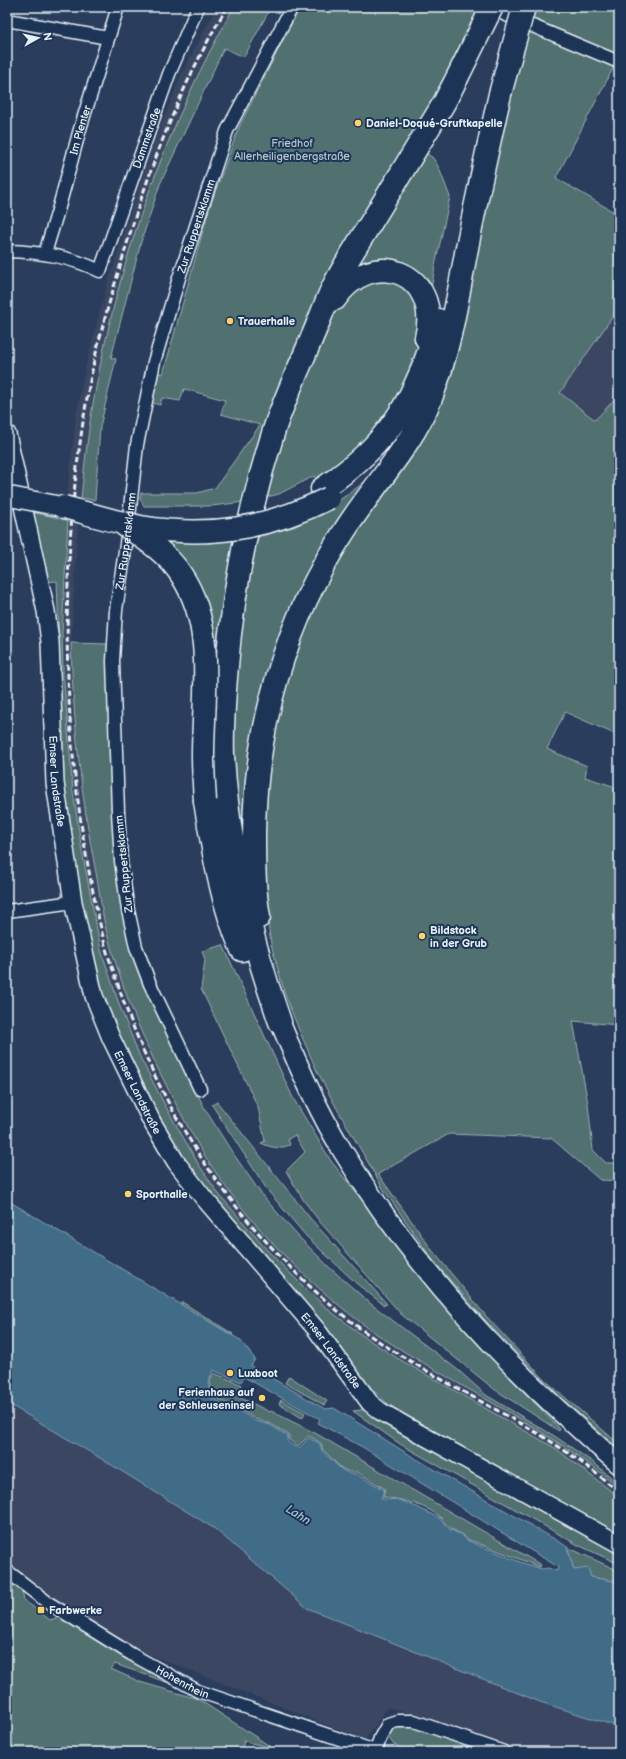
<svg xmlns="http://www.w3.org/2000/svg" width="626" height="1759" viewBox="0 0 626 1759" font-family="'Balsamiq Sans',sans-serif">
<rect width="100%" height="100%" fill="#2b3d5c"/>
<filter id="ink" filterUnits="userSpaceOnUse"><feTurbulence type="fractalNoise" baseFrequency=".025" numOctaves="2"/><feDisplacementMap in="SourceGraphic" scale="8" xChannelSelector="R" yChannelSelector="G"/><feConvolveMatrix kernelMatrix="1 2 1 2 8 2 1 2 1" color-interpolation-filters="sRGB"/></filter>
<g filter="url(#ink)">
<path fill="#3b4662" d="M217 7H234L216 38 185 103 160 163 134 238 115 305 94 394 81 498 67 496 76 417 85 369 106 289 150 152 183 71Z
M619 307V395L595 420 560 393Z
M68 520 78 523 71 643 74 715 79 769 90 844 107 935 127 996 140 1032 211 1166 239 1204 287 1258 336 1303 363 1324 424 1365 535 1428 571 1451 619 1487V1497L555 1448 397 1358 366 1338 329 1310 310 1293 268 1251 218 1193 199 1165 167 1109 140 1058 120 1007 101 950 82 851 73 792 63 669 62 633Z
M7 1403 110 1464 215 1529 307 1608 540 1702 619 1727V1752H532L482 1738 388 1707 365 1740 138 1650 48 1594 7 1562Z"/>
<path fill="#51706f" stroke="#9cb0b4" d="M234 7H271L244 57 224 48 160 184 141 242 111 358 116 359 100 427 95 500 81 498C85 463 88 428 95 393 119 259 166 126 234 7Z
M300 7H473L479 10 449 74 400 165 244 502 212 506H144L140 499 141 493H197L215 488 260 425 221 414 225 400 184 389 180 401 162 398 160 405 149 402 156 372 163 374 209 209 239 127Z
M533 7H619V57L556 178 619 215V307L560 393 595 420 619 395V736L565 712 547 749 587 766 585 777 619 788V1025L573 1021 588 1104 593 1150 606 1163H619V1181L600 1180 551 1138 449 1134 378 1174 432 1250 486 1316 545 1380 619 1444V1449L565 1402 485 1320 432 1259 384 1190 336 1107 316 1069 299 1030 285 995 271 944 267 917 263 854 267 761 288 673 305 628 342 551 413 452 488 181Z
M425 152 433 158 439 168 450 197 435 266 430 296 427 289 354 271Z
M382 274 416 293C418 303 424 322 422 332 413 390 367 451 316 479L314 476 279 494 263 498 278 443 328 321 344 294Z
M375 472 311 579 243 855 237 825 231 698 252 538 294 527 335 506 334 504 362 484Z
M31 512 68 520 62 633 63 669 73 792 82 851 101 950 120 1007 140 1057 167 1109 199 1165 218 1193 268 1251 310 1293 329 1310 366 1338 397 1358 555 1448 619 1497V1536L408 1420 390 1406 361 1378 191 1171 164 1132 100 995 89 952 61 784 56 641H59V638L57 581 45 582Z
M163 540 210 543 236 540 218 677Z
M71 643 108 644V708L116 845 130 939 149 996 205 1109 230 1149 262 1195 296 1234 329 1267 371 1304 458 1370 486 1395 556 1437 594 1463 619 1484V1487C570 1447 516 1416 461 1385 427 1365 392 1346 360 1322 304 1279 251 1226 212 1167 199 1148 188 1127 177 1106 148 1052 124 996 108 937 102 916 100 894 96 873 81 797 73 721 71 643Z
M223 945 293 1098 331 1161 470 1336 560 1429 559 1431 494 1389 402 1315 320 1222 304 1201 286 1171 305 1152 295 1135 288 1139 290 1145C278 1149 272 1148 261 1143L265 1141 258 1107 201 989 205 960 202 951Z
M217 1102 310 1218 387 1304 384 1305 357 1284 306 1236 268 1191 212 1105Z
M182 1302 233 1334 232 1335 181 1305Z
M214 1373 242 1385 237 1396 270 1412 271 1411 315 1433 541 1565 540 1567 467 1539C462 1533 455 1532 449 1527 446 1525 444 1521 441 1518 427 1505 401 1499 383 1497L385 1489 357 1472H349L341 1468 323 1450 321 1443 309 1436 298 1446 289 1440V1435L271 1424 255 1419 239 1409 211 1396 210 1380Z
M289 1376 327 1401 324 1405 285 1383Z
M281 1400 305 1413 302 1418 279 1404Z
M369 1409 619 1552V1564L578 1545 400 1444 353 1411Z
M567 1547 619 1571V1582L591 1577 574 1570Z
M7 1577 22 1590 24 1600 50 1620 59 1617 122 1655 121 1656 180 1687 115 1664 111 1669 140 1682 198 1699 268 1745 271 1748 269 1750 267 1747 244 1741 241 1752H7Z
M395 1726 421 1728 483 1752H411L394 1745 388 1737 391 1729Z"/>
<path fill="#406c87" stroke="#83a1b4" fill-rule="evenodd" d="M7 1200 240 1340 255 1359 251 1366 325 1409 334 1408 413 1457 563 1544 567 1547 574 1570 588 1568 591 1577 619 1582V1727L540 1702 307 1608 215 1529 110 1464 7 1403ZM213 1370 241 1382 244 1377 320 1419 318 1423 364 1448 558 1567 557 1571 548 1568 542 1569 520 1562 466 1540 462 1535 449 1529 439 1518 417 1507 399 1500 381 1499 384 1490 356 1474H349L341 1469 322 1451 320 1444 309 1438 299 1448 292 1445 287 1441 288 1436 270 1425 255 1421 239 1411 209 1397V1380Z"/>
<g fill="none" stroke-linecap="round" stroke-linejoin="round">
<defs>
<g id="street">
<path d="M487 7 619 62"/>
<path d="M7 20 108 38"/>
<path id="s1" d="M7 251C40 252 69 256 100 271L169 74 198 7"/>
<path id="s2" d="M45 253 59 207 80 129 118 7"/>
<path d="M7 911 73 902"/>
<path id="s3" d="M200 1089 150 984 136 947 128 910 121 861 118 812 113 661 116 610 126 544 137 445 154 362 179 278 227 131 292 7"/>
<path id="s4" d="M7 1571 47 1602 131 1654 198 1691 378 1752"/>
<path d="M376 1751 380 1738 388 1724 397 1721H414L504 1752"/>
</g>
<g id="secondary">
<path id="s5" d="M7 434 46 611 50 642 55 783 73 902 94 996 111 1038 152 1122 176 1162 203 1197 316 1329 370 1403 380 1411 413 1430 619 1544"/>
</g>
<path id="primary" d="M280 1022C298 1066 317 1109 342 1150 415 1271 512 1373 619 1464"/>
<path id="highway" d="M335 299C372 245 442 272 426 338
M322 489C389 444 418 397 438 320
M205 801C213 851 221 903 242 950
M259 917C254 890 254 861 254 834 255 726 286 620 345 530 373 486 411 447 431 398 449 352 457 301 466 253 476 200 488 147 500 94
M280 1022C249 935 228 847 223 755 222 729 224 702 226 677 232 592 249 508 275 427 287 392 304 358 318 323 323 311 327 299 333 287 345 263 361 239 375 216 398 178 421 140 444 103L457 78"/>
</defs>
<use href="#street" stroke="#e8f1f8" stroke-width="15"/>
<use href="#secondary" stroke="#e8f1f8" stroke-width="20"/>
<use href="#primary" stroke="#e8f1f8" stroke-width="22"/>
<use href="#highway" stroke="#e8f1f8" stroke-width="25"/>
<use href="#street" stroke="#1d3557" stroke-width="12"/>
<use href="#secondary" stroke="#1d3557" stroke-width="17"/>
<use href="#primary" stroke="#1d3557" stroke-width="19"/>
<use href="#highway" stroke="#1d3557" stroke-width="22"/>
<path stroke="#e8f1f8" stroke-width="3" stroke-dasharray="6 3" stroke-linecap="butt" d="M227 7C181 84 148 171 123 257 111 296 99 336 91 376 56 560 59 758 104 941 108 958 115 974 120 991 153 1087 205 1178 276 1252 311 1290 352 1326 397 1353 434 1376 473 1397 511 1418 526 1427 542 1435 556 1445 578 1459 599 1475 619 1492"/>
<defs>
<path id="primary-bridge" d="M7 496 64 507"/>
<path id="highway-bridge" d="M457 78 492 7
M500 94 524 7
M64 507C90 514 115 522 141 527 209 538 267 529 329 498
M120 522C143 538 167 552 182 576 216 628 203 697 203 755 203 770 204 785 205 801"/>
</defs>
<use href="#primary-bridge" stroke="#e8f1f8" stroke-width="22" stroke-linecap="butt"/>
<use href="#highway-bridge" stroke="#e8f1f8" stroke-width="25" stroke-linecap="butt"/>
<use href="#primary-bridge" stroke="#1d3557" stroke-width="19"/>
<use href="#highway-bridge" stroke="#1d3557" stroke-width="22"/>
</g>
</g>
<g fill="#ffd166" stroke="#1d3557" stroke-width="1.5">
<circle cx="358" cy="123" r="4"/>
<circle cx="230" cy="321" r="4"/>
<circle cx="422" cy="936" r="4"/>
<circle cx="128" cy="1194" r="4"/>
<circle cx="230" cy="1373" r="4"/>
<circle cx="262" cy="1398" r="4"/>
<rect x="37" y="1606" width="8" height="8" rx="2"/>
</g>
<g text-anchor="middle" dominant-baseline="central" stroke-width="4" stroke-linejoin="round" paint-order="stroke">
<g font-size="11" font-weight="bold" fill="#e8f1f8" stroke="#1d3557" text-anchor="start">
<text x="366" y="123">Daniel-Doqué-Gruftkapelle</text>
<text x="238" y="321">Trauerhalle</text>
<text x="430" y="930">Bildstock<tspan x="430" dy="13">in der Grub</tspan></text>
<text x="136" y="1194">Sporthalle</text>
<text x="238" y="1373">Luxboot</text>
<text x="254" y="1392" text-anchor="end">Ferienhaus auf<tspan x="254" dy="13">der Schleuseninsel</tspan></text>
<text x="49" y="1610">Farbwerke</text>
</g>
<g font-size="11" fill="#e8f1f8" stroke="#1d3557">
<text stroke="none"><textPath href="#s2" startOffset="128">Im Plenter</textPath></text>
<text stroke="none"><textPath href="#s1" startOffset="237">Dammstraße</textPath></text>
<text stroke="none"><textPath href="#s3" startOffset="888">Zur Ruppertsklamm</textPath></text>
<text stroke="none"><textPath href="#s3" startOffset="564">Zur Ruppertsklamm</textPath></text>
<text stroke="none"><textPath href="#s5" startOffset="352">Emser Landstraße</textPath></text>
<text transform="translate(124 864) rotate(-96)">Zur Ruppertsklamm</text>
<text stroke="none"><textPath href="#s5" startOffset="676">Emser Landstraße</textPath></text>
<text stroke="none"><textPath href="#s5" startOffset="1000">Emser Landstraße</textPath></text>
<text stroke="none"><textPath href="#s4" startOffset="208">Hohenrhein</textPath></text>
</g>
<g font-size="11" fill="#b3c4c8" stroke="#1d3557">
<text x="292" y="143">Friedhof<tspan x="292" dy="13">Allerheiligenbergstraße</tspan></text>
</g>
<g font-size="12" font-style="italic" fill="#adc2d0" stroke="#1d3557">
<text transform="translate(298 1515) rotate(32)">Lahn</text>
</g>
</g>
<rect width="626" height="1759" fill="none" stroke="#1d3557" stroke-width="24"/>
<rect x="12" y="12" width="602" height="1735" fill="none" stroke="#e8f1f8" stroke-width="1.5" filter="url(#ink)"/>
<g transform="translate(38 38) rotate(82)" stroke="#1d3557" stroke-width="3" paint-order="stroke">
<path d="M0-3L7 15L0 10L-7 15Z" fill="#e8f1f8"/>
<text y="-6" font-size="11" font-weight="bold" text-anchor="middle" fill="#e8f1f8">N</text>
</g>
</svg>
